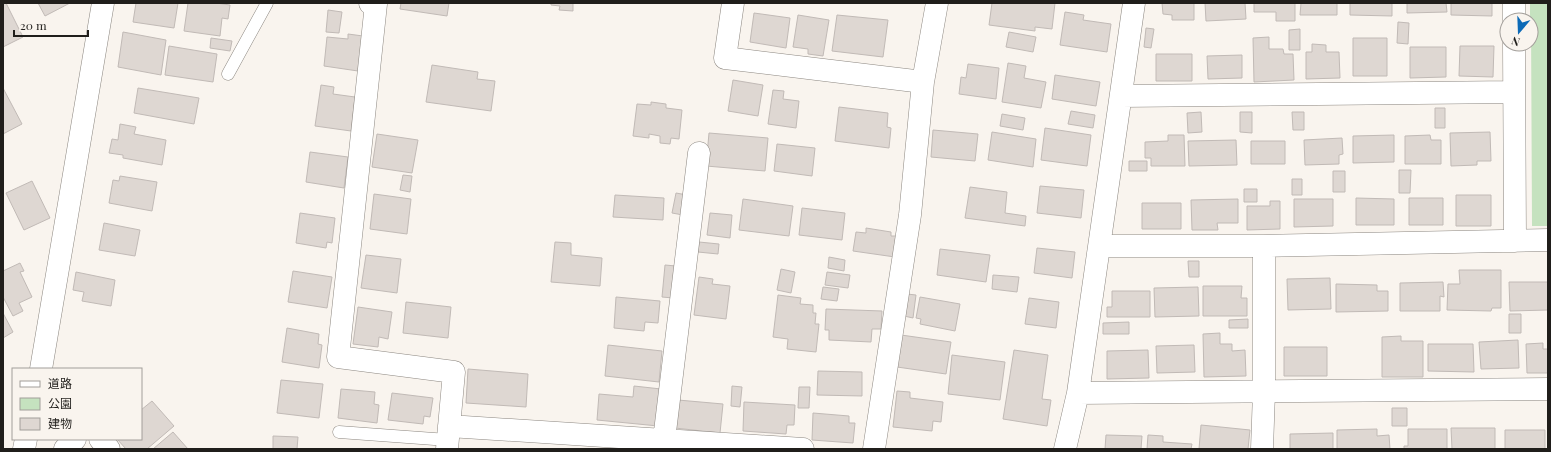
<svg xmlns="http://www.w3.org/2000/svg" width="1551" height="452" viewBox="0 0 1551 452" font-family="'Playfair Display','Noto Sans JP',serif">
<rect width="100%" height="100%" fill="#f9f4ee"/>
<path fill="#c5e2bf" d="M1530 3H1548V226H1532L1531 20H1530Z"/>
<path fill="#ded7d2" stroke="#c1bab6" d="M3 3H6L23 37 3 47Z
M38 3H70L45 16Z
M136 3H178L174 28 133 22Z
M188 3H216L230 5 228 19 222 18 220 36 184 31Z
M401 3H449L447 16 400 9Z
M551 3H573V11L559 10 560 6 551 5Z
M992 3H1055L1052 29 1035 27V31L989 25Z
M1162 3H1194V20H1172V15L1163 14Z
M1205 3H1245L1246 19 1206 21Z
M1254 3H1295V21H1276V12H1254Z
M1301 3H1337V15H1300Z
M1350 3H1392V16L1350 15Z
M1407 3H1446L1447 12 1407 13Z
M1451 3H1492V16L1451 15Z
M328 10 342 12 339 33 326 32Z
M1065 12 1084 15 1083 20 1111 24 1107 52 1060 45Z
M754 13 790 18 786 48 750 42Z
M798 15 829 20 823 56 808 54V49L793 47Z
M837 15 888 20 883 57 832 51Z
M1398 22 1409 23 1408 44 1397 43Z
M1146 28 1154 29 1151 48 1144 47Z
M1300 29V50H1289V30Z
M123 32 166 40 161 75 118 67Z
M1009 32 1036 37 1033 52 1006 47Z
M348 34 363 36 358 71 324 66 327 37 348 39Z
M1269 37V49H1283L1284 54H1293L1294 80 1254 82 1253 38Z
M211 38 232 41 230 51 210 48Z
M1353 38H1387V76H1353Z
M1312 44 1326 45V52H1339L1340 78 1306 79V52H1312Z
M169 46 217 54 213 82 165 75Z
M1460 46H1494L1493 77 1459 76Z
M1410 47H1446V77L1410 78Z
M1156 54H1192V81H1156Z
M1242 55V78L1208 79 1207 56Z
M1008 63 1026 66 1024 78 1046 82 1041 108 1002 102Z
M968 64 999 68 996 99 959 94 961 77 966 78Z
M432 65 478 72 477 79 495 81 491 111 426 102Z
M1055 75 1100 82 1096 106 1052 99Z
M733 80 763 85 758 116 728 111Z
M321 85 334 87 333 94 355 97 351 131 315 126Z
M3 88 22 124 3 134Z
M138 88 199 98 194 124 134 113Z
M773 90 784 91 783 99 799 101 796 128 768 124Z
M651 102 666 104V108L682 110 679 139 671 138 670 144 660 143V136L649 134V138L633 136 637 104 651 105Z
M839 107 888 113 887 127 891 128 889 148 835 141Z
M1435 108H1445V128H1435Z
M1071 111 1095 115 1093 128 1068 124Z
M1201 112 1202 132 1188 133 1187 113Z
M1240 112H1252V133L1240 132Z
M1292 112H1304V130H1293Z
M1002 114 1025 118 1023 130 1000 126Z
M120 124 136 127 134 134 166 140 162 165 123 158V155L109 153 112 139 118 140Z
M1045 128 1091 135 1087 166 1041 160Z
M933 130 978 134 975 161 931 157Z
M992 132 1036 139 1033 167 988 160Z
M1490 132 1491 161H1477V165L1451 166 1450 133Z
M709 133 768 138 765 171 706 166Z
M377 134 418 140 412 173 372 167Z
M1168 135H1184L1185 166H1151V158H1145V142L1168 141Z
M1394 135V162L1353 163V136Z
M1430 135 1431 140H1441V164H1405V136Z
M1342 138 1343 154 1339 155V164L1305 165 1304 140Z
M1236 140 1237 165 1189 166 1188 141Z
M1251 141H1285V164H1251Z
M777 144 815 148 812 176 774 171Z
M310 152 348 157 344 188 306 182Z
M1129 161H1147V171H1129Z
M1399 170H1411L1410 193H1399Z
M1333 171H1345V192H1333Z
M403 175 412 176 410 192 400 190Z
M120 176 157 182 152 211 109 203 113 180 119 181Z
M1292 179H1302V195H1292Z
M32 181 50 218 24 230 6 193Z
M1040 186 1084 190 1081 218 1037 213Z
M970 187 1007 192 1005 213 1026 216 1025 226 965 218Z
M1244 189H1257V202H1244Z
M676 193 687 195 683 215 672 213Z
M374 194 411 199 407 234 370 229Z
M615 195 664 198 663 220 613 217Z
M1456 195H1491V226H1456Z
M1356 198 1394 199V225H1356Z
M1409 198H1443V225H1409Z
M743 199 793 206 789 236 739 230Z
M1238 199V223H1217L1218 230H1192L1191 200Z
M1294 199H1333V226L1294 227Z
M1270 201H1280V229L1247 230V206H1270Z
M1142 203H1181V229H1142Z
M802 208 845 213 842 240 799 235Z
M300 213 335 218 332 243 327 242 326 248 296 243Z
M710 213 732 215 730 238 707 235Z
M104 223 140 230 135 256 99 250Z
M866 228 891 232V236H897L895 257 853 251 856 232 866 233Z
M555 242 571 243V255L602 258 600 286 551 282Z
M699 242 719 244 718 254 698 252Z
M1037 248 1075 252 1072 278 1034 273Z
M940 249 990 255 986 282 937 275Z
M366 255 401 259 397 293 361 288Z
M829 257 845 260 844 271 828 268Z
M1188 261H1199V277H1189Z
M20 263 24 271 20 272 32 297 19 303 23 311 13 316 3 297V271Z
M665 265 676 266 673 298 662 297Z
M781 269 795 272 791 293 777 290Z
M1459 270H1501V308H1492L1491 311 1447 310 1448 284H1460Z
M293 271 332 277 327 308 288 302Z
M76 272 115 280 111 306 82 301 84 292 73 290Z
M827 272 850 275 848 288 825 285Z
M993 275 1019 277 1017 292 992 289Z
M699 277 713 279 712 284 730 286 726 319 694 315Z
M1330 278 1331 309 1288 310 1287 279Z
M1443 282 1444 297 1440 296V311H1400V283Z
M1509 282H1548V310L1510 311Z
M1336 284 1377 285V291H1388V311L1336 312Z
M1203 286H1242L1241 298H1247V316H1203Z
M823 287 839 289 837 301 821 299Z
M1198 287 1199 316 1155 317 1154 288Z
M1112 291H1150V317H1107V307H1112Z
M907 294 916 295 913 318 904 316Z
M778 295 801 298 800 304 813 305V313H816L815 324H819L816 352 787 349 788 339 773 337Z
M616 297 660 301 658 323 645 322 644 331 614 328Z
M920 297 960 304 955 331 920 324 921 319 916 318Z
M1029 298 1059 302 1056 328 1025 324Z
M406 302 451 307 448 338 403 333Z
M358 307 392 312 388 339 379 337 378 347 353 344Z
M826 309 882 311 881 329H872L871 342 829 340V330H825Z
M3 313 13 332 3 338Z
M1509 314H1521V333H1509Z
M1248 319V328H1229V320Z
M1129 322V334H1103V323Z
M287 328 319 334 318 344 322 345 319 368 282 362Z
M1220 333V344H1232V351L1245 350 1246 376 1204 377 1203 334Z
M901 335 951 342 946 374 897 367Z
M1401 336V341H1423V377H1382V337Z
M1518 340 1519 368 1481 369 1479 342Z
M1543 343V349H1548V373H1527L1526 344Z
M1428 344H1473L1474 372 1428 371Z
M608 345 662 351 659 382 605 376Z
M1194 345 1195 372 1157 373 1156 346Z
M1284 347H1327V376H1284Z
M1014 350 1048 355 1042 399 1051 400 1047 426 1003 419Z
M1148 350 1149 378 1107 379V351Z
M952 355 1005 362 1000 400 948 394Z
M468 369 528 374 526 407 466 403Z
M818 371 862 372V396L817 395Z
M281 380 323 384 319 418 277 413Z
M634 386 661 389 658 426 597 420 599 394 633 397Z
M732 386 742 387 740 407 731 406Z
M799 387H810L809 408H798Z
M341 389 375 392 374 404 379 405 377 423 338 418Z
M897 391 910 392V398L943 402 941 422 933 421 932 431 893 427Z
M392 393 433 398 430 417 424 416 423 424 388 420Z
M678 400 723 404 720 433 675 428Z
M152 401 174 426 147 449H126L117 439H141V410Z
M744 402 795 405 794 425H787L786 434 743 431Z
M1392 408H1407V426H1392Z
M813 413 849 416V423H855L853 443 812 440Z
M1201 425 1250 430 1248 449H1199Z
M1451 428H1495V449H1452Z
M1377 429V436L1389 435 1390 449H1337V430Z
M1408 429H1447V449H1404V446H1408Z
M1505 430H1545V449H1505Z
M173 432 188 449H153Z
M1333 433V449H1290V434Z
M1106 435 1142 436 1141 449H1105Z
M1148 435 1163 436V442L1192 444 1191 449H1147Z
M273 436 298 437 297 449H273Z"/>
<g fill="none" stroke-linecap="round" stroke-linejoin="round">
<defs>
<path id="service" d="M228 74 267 3
M339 432 448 440"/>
<path id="minor" d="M370 3 376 4 338 357 454 372 447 449
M733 3 725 58 923 82
M1514 3V20
M1514 44 1515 241
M1121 96 1514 92
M1100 246H1264L1548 240
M41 369 103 3
M1078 393 1548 389
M449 426 803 449
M100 439 109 449
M664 440 699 153
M24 449 26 439
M65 449 75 439
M874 449 910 215 923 82 937 3
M1065 449 1078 393 1134 3
M1262 449 1264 392V246"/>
</defs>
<use href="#service" stroke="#8c8781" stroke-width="13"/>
<use href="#minor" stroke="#8c8781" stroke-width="23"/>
<use href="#service" stroke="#fff" stroke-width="12"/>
<use href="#minor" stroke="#fff" stroke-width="22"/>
</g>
<rect width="1551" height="452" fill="none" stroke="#201e1b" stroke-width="8"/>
<rect x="12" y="368" width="130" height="72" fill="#f9f4ee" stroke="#a29e9a"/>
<rect x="20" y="381" width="20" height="6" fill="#ffffff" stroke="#a29e9a"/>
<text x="48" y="388" font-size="12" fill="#201e1b">道路</text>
<rect x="20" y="398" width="20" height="12" fill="#c5e2bf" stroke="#a29e9a"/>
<text x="48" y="408" font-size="12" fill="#201e1b">公園</text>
<rect x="20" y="418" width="20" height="12" fill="#ded7d2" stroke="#a29e9a"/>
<text x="48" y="428" font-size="12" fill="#201e1b">建物</text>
<g transform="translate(1519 32) rotate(199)"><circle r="19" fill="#f9f4ee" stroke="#a29e9a"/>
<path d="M0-3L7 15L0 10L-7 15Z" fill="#0c6ab7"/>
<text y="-6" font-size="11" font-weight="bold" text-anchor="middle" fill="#201e1b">N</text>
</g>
<path d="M14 30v6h74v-6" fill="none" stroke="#201e1b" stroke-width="2"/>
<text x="20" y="30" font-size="12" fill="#201e1b" stroke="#f9f4ee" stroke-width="3" paint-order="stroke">20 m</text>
</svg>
